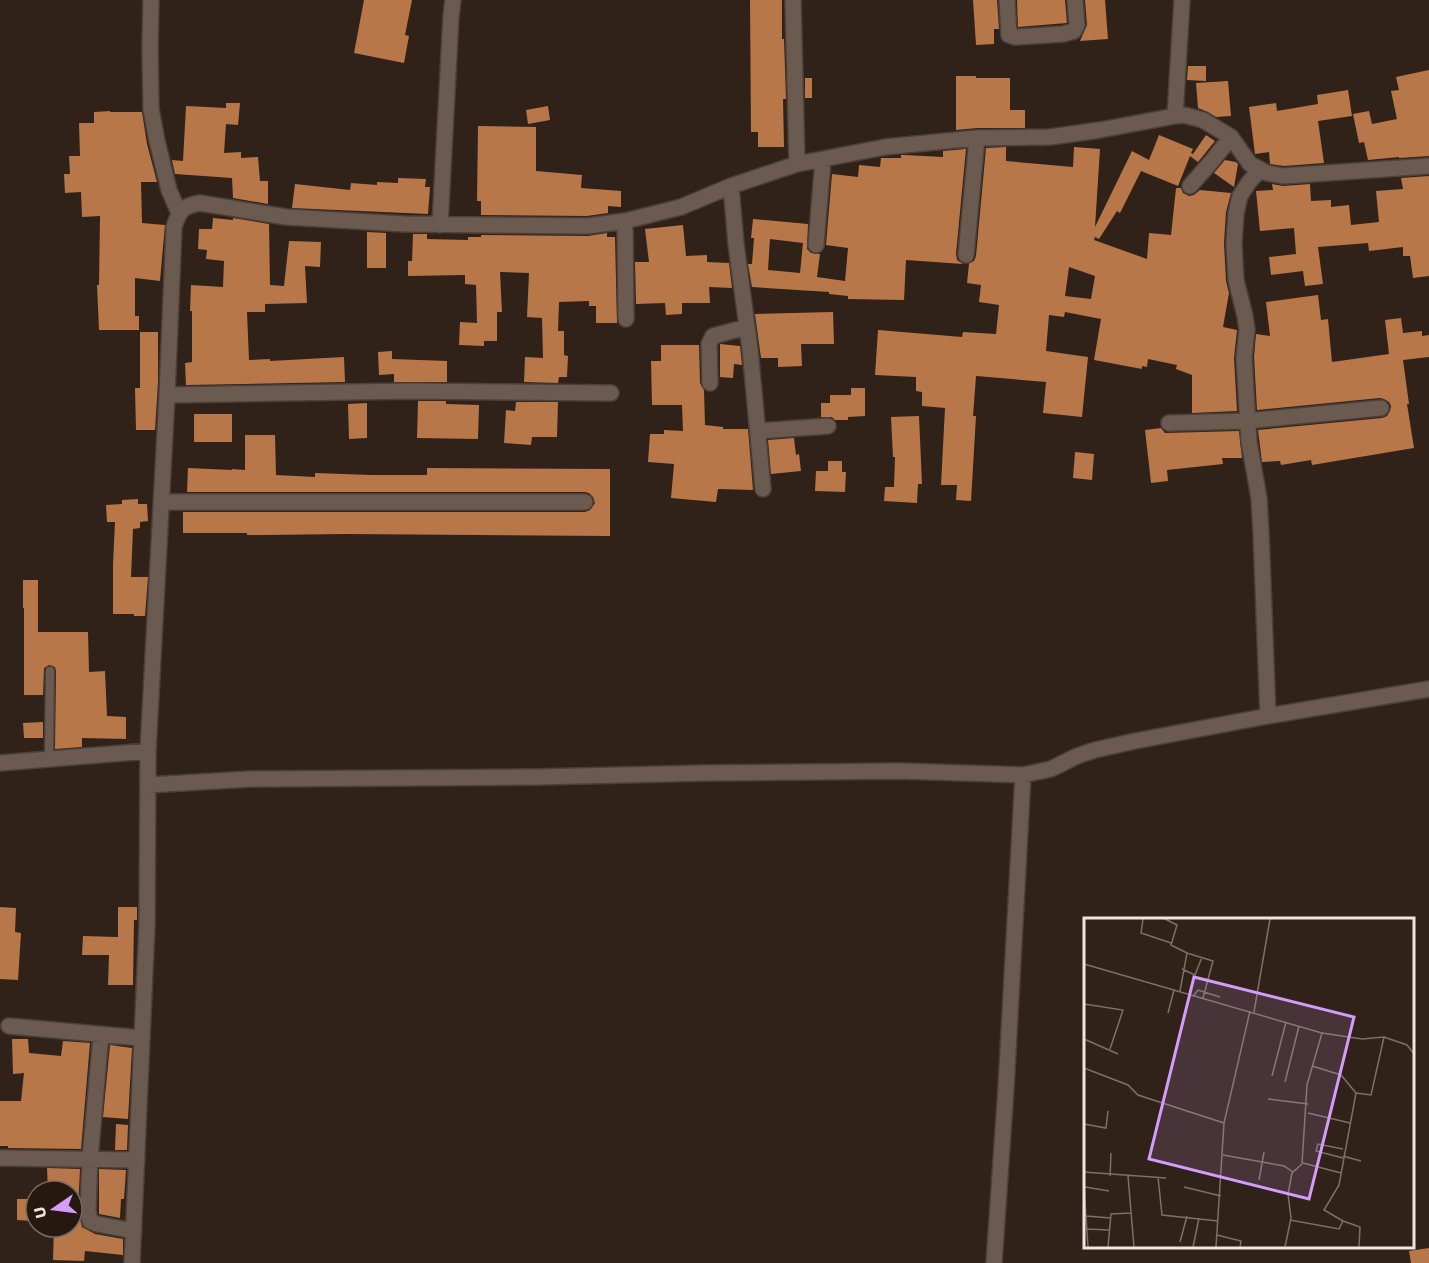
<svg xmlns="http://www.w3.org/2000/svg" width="1429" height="1263" viewBox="0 0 1429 1263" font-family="'Work Sans',sans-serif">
<rect width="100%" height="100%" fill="#302218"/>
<path fill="#b87749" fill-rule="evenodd" d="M364 0H412L405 35 409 36 404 63 354 53Z
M750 0H782V39H784L786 99H783L784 147H758V132H751Z
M973 0H997L999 29H994V44L976 45Z
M1017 0H1065L1067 23 1018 27Z
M1085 0H1105L1108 39 1080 41 1087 25Z
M1188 66H1206V81L1187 80Z
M1429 70V156L1399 158V157L1368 160 1364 142 1359 143 1353 114 1369 111 1372 124 1397 119 1391 91 1399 90 1396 77Z
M956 76H976V78H1010V110H1025V128H977L956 130Z
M805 78H812V98H805Z
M1228 81 1231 116 1216 117 1208 112 1198 108 1196 83Z
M1348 90 1352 116 1318 121 1324 163 1284 166 1270 164 1269 152 1255 154 1249 107 1276 103 1277 111 1318 104 1317 95Z
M226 103H240L238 125 226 124 224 153 241 152V158L258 157 260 181H268V204L233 198 232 178 175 174 172 160 183 161 186 106 226 108Z
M548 106 550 120 528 124 526 110Z
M110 111V112H142L147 144 157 182H141L142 223 165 225 160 281 135 278V316H139V330H99L97 285H99L100 216 82 217 81 192 65 193 64 174H70L69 156H80L79 123H94V112Z
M478 126 536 127V171L582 175 581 188 621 191V207L608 206V213L587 216 481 215V201H477Z
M1159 135 1193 149 1191 153 1193 154 1206 135 1215 141 1198 162 1190 156 1178 186 1141 171 1120 213 1117 211 1099 239 1095 237 1094 240 1147 259 1149 233 1171 235 1176 188H1181L1183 193 1189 196 1194 195 1200 190 1231 193 1226 212 1224 243 1226 281 1229 293 1223 327 1237 330 1234 358 1237 411 1192 413V375L1176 369 1177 365 1148 359 1147 367 1142 366V369L1094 360 1101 319 1065 312 1064 317 1049 315 1046 351 1088 357 1082 417 1043 413 1046 382 976 376 973 416H976L971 501 956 500 957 485H941L945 408 922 406V392L916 391V377L875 375 878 330 962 337 963 332 996 334 999 305 979 302 981 285 967 283 969 264H968L974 261 976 256 986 148 1006 147V161L1073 167 1074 147 1100 149 1095 227 1132 151 1149 160ZM1069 267 1095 276 1091 299 1065 296Z
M966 149 956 254 957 260 963 264 906 260 904 300 848 299V296L829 294V292L752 287 748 264H752L754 238H751L753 219 808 224 807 249 811 253 820 254 817 277 845 281 848 248 826 245 832 174 858 177 859 165 880 167 881 158H901V155H905L943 157V151ZM770 239 803 243 800 273 768 270Z
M1225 160 1236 162 1238 164 1234 187 1214 173Z
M1429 176V276L1413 278 1410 256H1403V247L1369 251 1368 243 1318 247 1323 284 1305 286 1303 271 1271 275 1269 257 1296 254 1294 228 1260 231 1256 191 1273 190 1272 184 1283 186 1310 184 1311 201 1331 200V207L1349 205 1351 225 1379 222 1376 191 1403 189 1401 178Z
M398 178 426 179 425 187H430L428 214 292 208 295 184 350 190 351 183 377 185V182L398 183Z
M213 218 233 220V218L269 224 270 285 284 286 289 241 321 242 320 267 305 266 307 303 265 304V312H247L249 360 270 359V361L344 357 345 382 186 385 185 363 192 362V311H190L191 285 223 287 224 261 206 259 207 250 198 249 199 229H212Z
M683 225 686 256 707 255V262L729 263 732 288 709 287 710 303H682V314L666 315 665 303 636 304 635 262H649L645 229Z
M367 232 386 233V268H367Z
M607 233V237H615L617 323H596V306H589V301L559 302 558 331H564V355L568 356 567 377H559L558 383 524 382 525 357 543 358 542 318 527 317 529 273 500 272 502 312H497V341H484V346L459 345 460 322 477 323 476 285 465 284V275L408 276V261H412L413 234H427V239L468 240V237H481V235L588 236Z
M1318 295 1321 320 1328 319 1332 362 1389 354 1385 320 1401 318 1403 333 1422 331V336L1429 335V357L1403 360 1409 404H1407L1414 448 1312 465 1311 460 1281 465 1280 461 1262 462 1258 430 1382 418 1387 416 1390 411 1391 406 1389 402 1384 399 1380 398 1257 410 1254 357 1256 334 1270 336 1266 302Z
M833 312 834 344H801L802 366 778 367V358H761L755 314Z
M140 332H158V382L155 430H136L135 388H140Z
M720 344 740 346 742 365 734 364 733 378 720 377Z
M661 345H699L700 383 704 390 705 425 723 427V429H748L753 490 718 489 716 502 671 498 674 464 648 462 650 434H664V430L683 431 682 405H652L651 361H661Z
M392 351V359L447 361V382H394V374L379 375 378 352Z
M851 388H865V416L848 417V420H835L832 417H821V403H830V395H851Z
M418 401H446V404L479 405 478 439 417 438Z
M516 402H558L557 437H532L531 445 504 443 506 410 515 411Z
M367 403V438L349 439 348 404Z
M194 414H232V442H194Z
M919 416 922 484H918L917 503 884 501 885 487H894L895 457H893L891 417Z
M1161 428 1165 433 1239 431 1242 458H1222L1223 464 1167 470 1168 481 1151 483 1145 430Z
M245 435H275L276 475 315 477V473L371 475H427V468L610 469V536L346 534 264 535H247V533H183V512H585L590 510 595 503 593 497 589 493 585 492H187L188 468 232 470V469L245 470Z
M794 438 796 455 799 454 801 471 771 474 768 440Z
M1075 452 1094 454 1092 480 1073 478Z
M828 461H842V472H846L845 492 815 491 816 471H828Z
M138 499V504H147L148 521 140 522V528L133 529 131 577H148L145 616H134V614H113V564L115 522H107L106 505 122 504V500Z
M23 580H38V632H88L89 672 105 671 107 716 126 717V739L82 738V747L55 749 56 671 55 667 49 665 44 668 43 695H24V608H23Z
M43 722V738H24L23 723Z
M0 907 16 908 15 932 21 933 18 980 0 979Z
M118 907H137V920H134L133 985H108L109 955H82L83 936 118 937Z
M12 1039H28L29 1053 61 1056 63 1041 90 1043 81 1149 8 1148V1146H0V1101H21L24 1073 13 1074Z
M110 1045 132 1048 128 1119 103 1117Z
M116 1124 128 1125 127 1150H115Z
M47 1168 80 1169 78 1211 82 1227 95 1234 123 1239V1255L85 1251 84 1261 53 1260 54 1227H72V1191H48Z
M99 1169 126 1170 124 1199H121L120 1218 99 1214Z
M17 1199H34V1221L17 1220Z
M1429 1248V1263H1411L1409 1251Z"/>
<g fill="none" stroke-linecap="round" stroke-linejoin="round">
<defs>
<path id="lane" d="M49 758 50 671"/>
<path id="street" d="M151 0 150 47 151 109 157 141 169 190 179 213
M793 0 797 164
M1007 0 1009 35 1015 37 1063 34 1074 31 1077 25 1075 0
M1175 116 1182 0
M1260 170 1249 182 1240 196 1236 213 1234 244 1236 280 1245 316 1247 330 1244 357 1249 442 1259 498 1261 533 1268 716
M731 186 736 244 750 349 763 489
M1190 186 1212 161 1231 137
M625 221 626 319
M440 225 451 16 453 0
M816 245 823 160
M966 255 977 138
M710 383 709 344 713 336 747 327
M167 395 411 391 611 393
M1169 423 1247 421 1381 408
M758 431 828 426
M162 502H585
M0 763 148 751
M148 785 250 779 537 777 706 773 900 771 1023 775 1051 769 1077 756 1095 750 1135 741 1268 716 1429 689
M9 1026 142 1038
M101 1034 90 1159 88 1211 90 1221 97 1224 134 1231
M0 1158 137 1160
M132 1263 147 925 148 751 167 395 174 227C179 211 182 206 200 203L286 217 405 224 588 226 625 221 681 207 731 186 797 164 885 147 977 138 1050 137 1100 130 1175 116 1184 115 1203 120 1231 137 1250 164 1267 173 1283 176 1429 166
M994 1263 1006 1088 1023 775"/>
</defs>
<use href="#lane" stroke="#4b3f39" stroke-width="11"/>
<use href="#street" stroke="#4b3f39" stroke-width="18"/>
<use href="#lane" stroke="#6a5a4f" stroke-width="8"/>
<use href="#street" stroke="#6a5a4f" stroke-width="15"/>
</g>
<g transform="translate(1084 918)">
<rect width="330" height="330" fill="#302218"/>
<path fill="none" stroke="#7c7068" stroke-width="1.5" d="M59 1 57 15 87 25M81 1 93 7 87 27 103 35 96 73M103 35 129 43 119 80M0 46 238 115 223 167 218 246 208 255 204 276 207 300 201 329M98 51 111 57 118 39M110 77 114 72 136 79M0 86 39 92 26 131M170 94 186 1M84 95 90 72M238 115 278 121 300 119 287 177 272 175M300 119 323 127 330 136M0 121 34 136M228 148 257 157 272 175 255 267 240 292 259 303M0 150 44 167 54 177 140 205M188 158 202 104M201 164 215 108M184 181 224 186M224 195 266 205M0 206 22 210 24 193M139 237 200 248 209 254M259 238 277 243M259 240 232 233 234 226 259 231M219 245 257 255M0 254 82 260M26 258 27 235M44 258 50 329M74 259 78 297 134 303M175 262 180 234M1 269 25 273M100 269 137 278M0 270 4 329M2 298 27 300M206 302 255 311 259 303 276 309 275 329M3 311 25 312M133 317 157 323 156 329M96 324 103 298M24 329 27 296 47 295M109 329 115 300M132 329 140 205 166 93"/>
<path fill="#d49cfb" fill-opacity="0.15" stroke="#d49cfb" stroke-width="3" d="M110 59 270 99 225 281 65 241Z"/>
<rect width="330" height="330" fill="none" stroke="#efe5df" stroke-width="3"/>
</g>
<g transform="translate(54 1209) rotate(256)"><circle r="28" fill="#26180f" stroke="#766a62" stroke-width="1.5"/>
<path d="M0-4.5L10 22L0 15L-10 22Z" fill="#d49cfb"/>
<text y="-9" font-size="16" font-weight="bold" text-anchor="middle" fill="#efe5df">U</text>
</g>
</svg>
